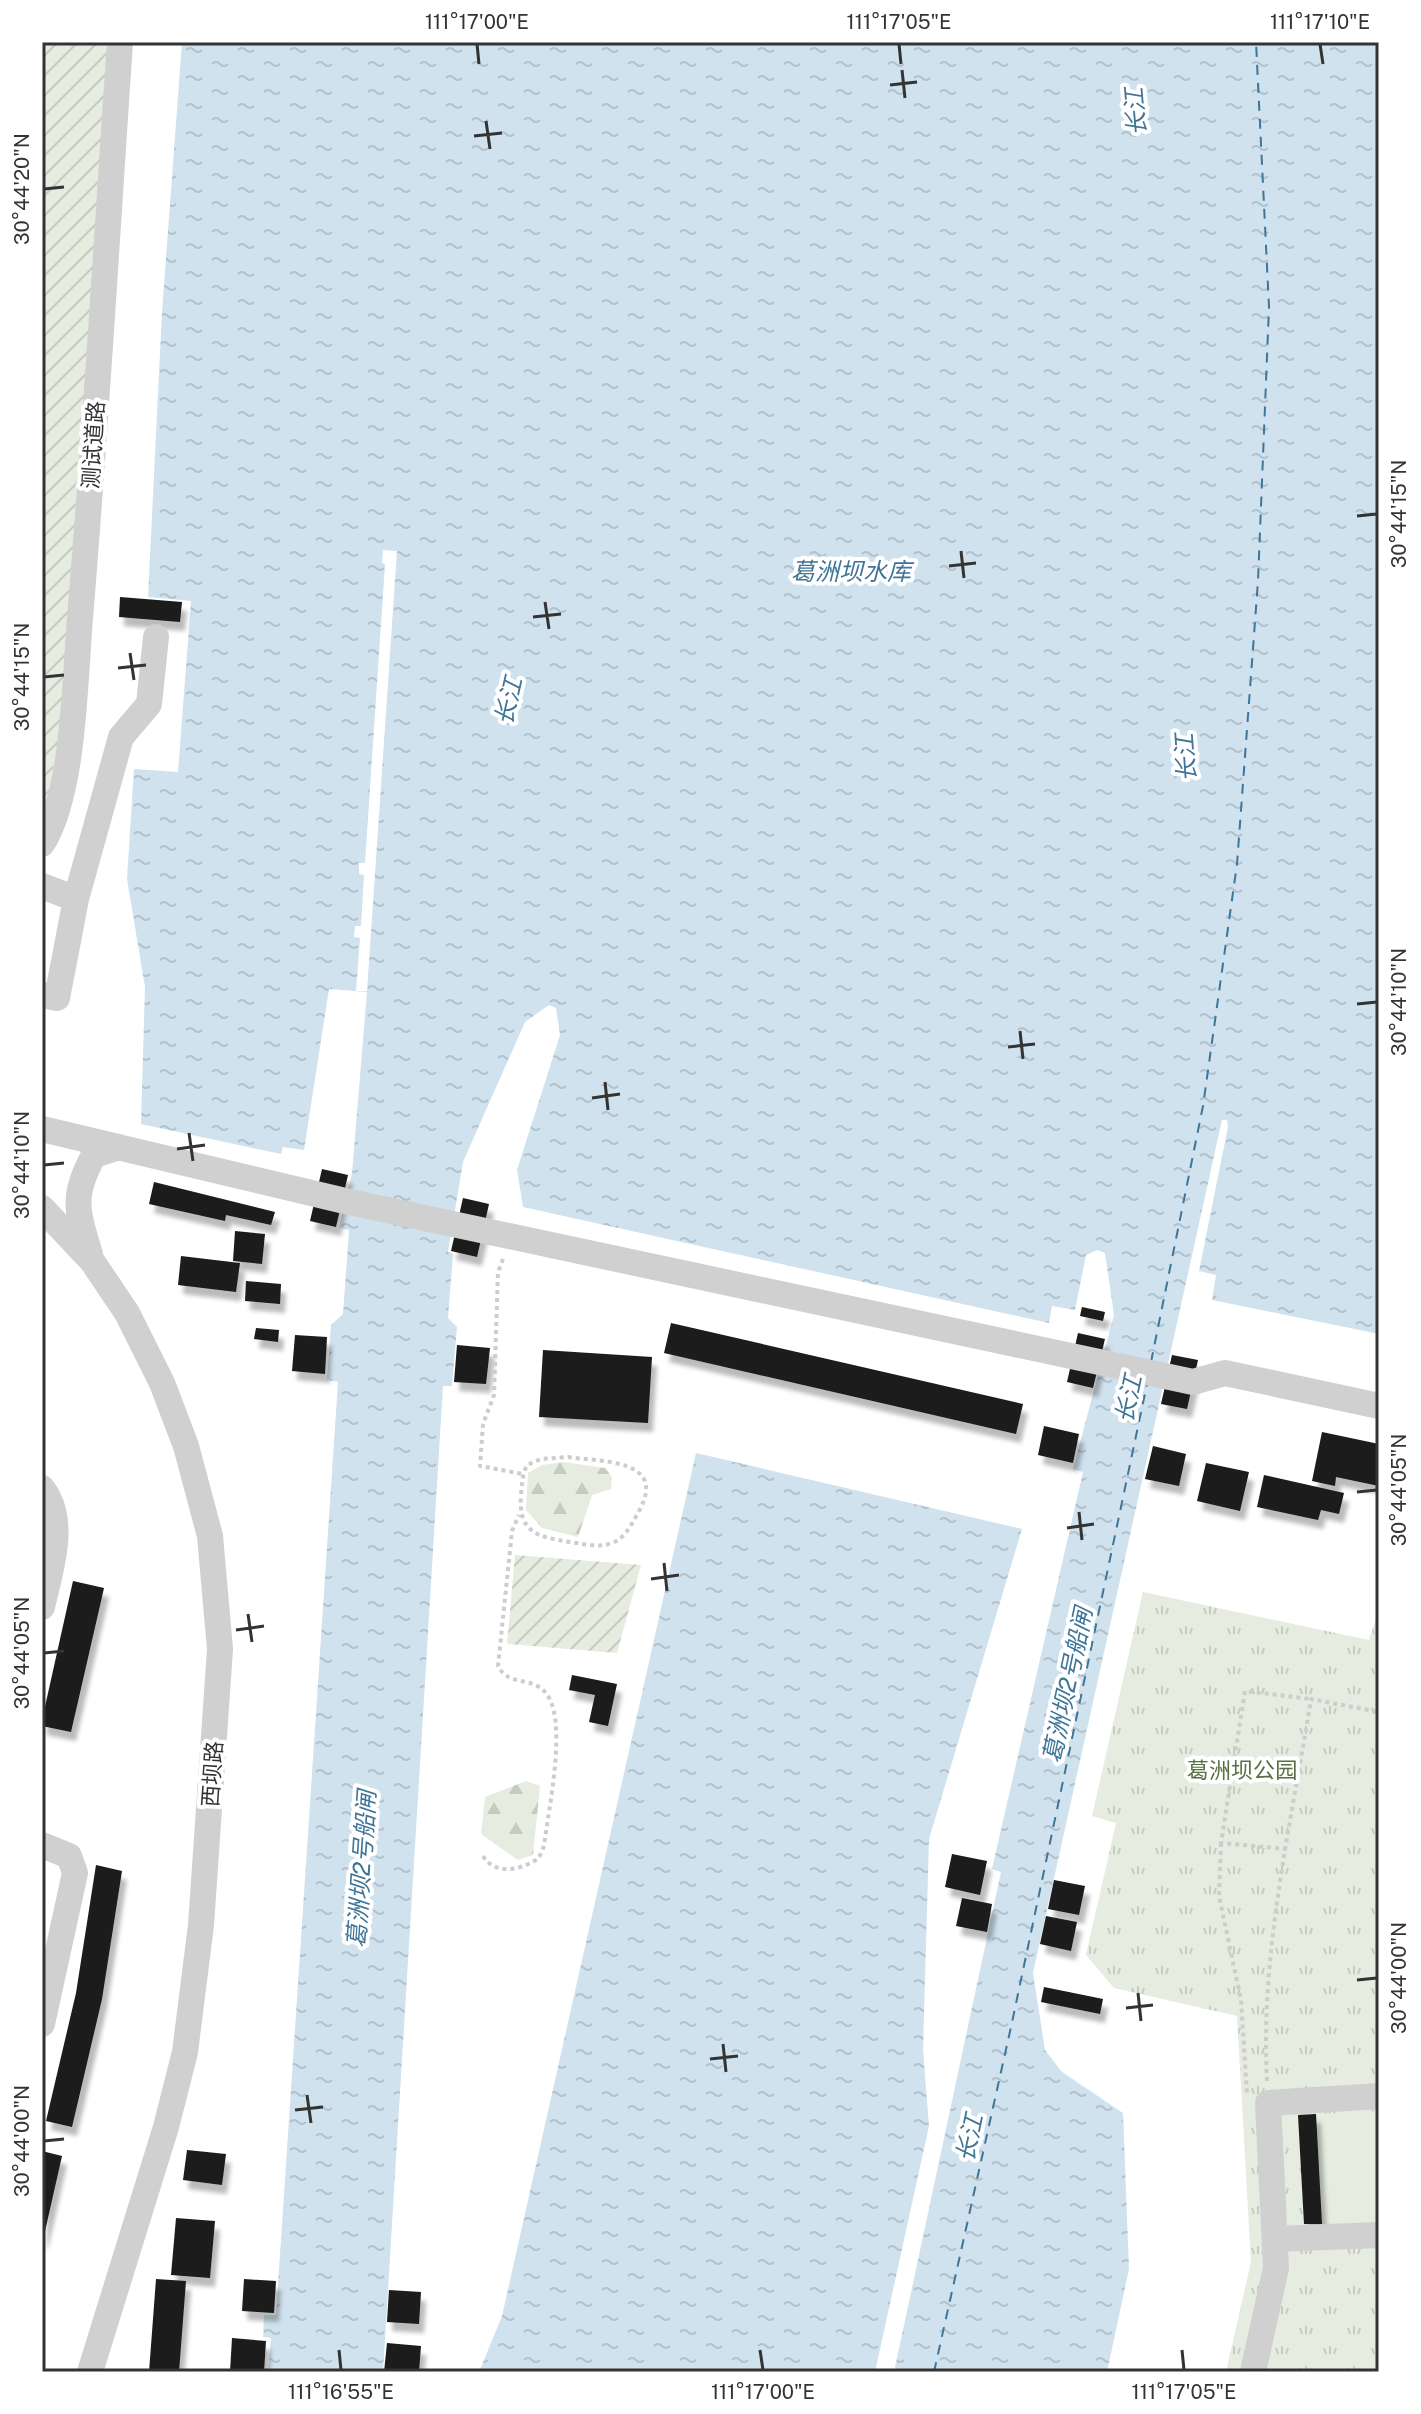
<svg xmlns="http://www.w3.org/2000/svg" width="1421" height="2414" viewBox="0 0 1421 2414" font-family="'Public Sans','Noto Sans SC',sans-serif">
<defs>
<pattern id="forest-firs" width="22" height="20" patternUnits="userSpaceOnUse" patternTransform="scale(2)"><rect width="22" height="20" fill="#e6ecdf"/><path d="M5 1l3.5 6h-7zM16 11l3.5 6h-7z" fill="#c6cbc0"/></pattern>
<pattern id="park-tufts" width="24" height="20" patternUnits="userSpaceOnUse" patternTransform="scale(2)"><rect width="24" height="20" fill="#e6ecdf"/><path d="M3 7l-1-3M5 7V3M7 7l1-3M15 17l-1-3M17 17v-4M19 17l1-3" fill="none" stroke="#c6cbc0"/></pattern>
<pattern id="garden-furrows" width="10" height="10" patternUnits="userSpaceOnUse" patternTransform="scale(2)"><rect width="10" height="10" fill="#e6ecdf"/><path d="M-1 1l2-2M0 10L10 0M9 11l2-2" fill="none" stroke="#c6cbc0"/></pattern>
<pattern id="water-ripples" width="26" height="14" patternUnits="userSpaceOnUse" patternTransform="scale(2)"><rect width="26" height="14" fill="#cfe2ee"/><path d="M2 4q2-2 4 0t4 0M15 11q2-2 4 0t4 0" fill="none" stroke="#b2c2cd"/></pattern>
<filter id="shadow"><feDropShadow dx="5" dy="9" stdDeviation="2" flood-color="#0004"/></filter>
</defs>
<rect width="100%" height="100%" fill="#fff"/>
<path fill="url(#forest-firs)" d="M563 1462 605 1468 612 1477 611 1489 592 1495 578 1537 542 1528 526 1510 528 1473 542 1465Z
M526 1781 540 1786 533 1855 518 1860 481 1834 485 1797Z"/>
<path fill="url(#park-tufts)" d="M1143 1592 1369 1640 1379 1610V2372H1226L1251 2262 1237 2016 1114 1988 1086 1955 1116 1823 1092 1816Z"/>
<path fill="url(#garden-furrows)" d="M42 42H115L60 728 47 804 42 814Z
M515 1555 641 1565 617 1653 507 1644Z"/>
<path fill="#e6ecdf" d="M1379 2111V2220L1322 2224 1316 2114Z"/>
<path fill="url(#water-ripples)" d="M182 42H1379V1334L1212 1300 1216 1275 1199 1271 1228 1127 1227 1120H1222L1033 1973 1045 2050 1062 2072 1123 2113 1129 2269 1107 2372H894L1001 1872 992 1869 1083 1472 1073 1469 1114 1315 1105 1253 1097 1250 1086 1255 1075 1310 1052 1306 1049 1323 523 1207 517 1170 560 1035 556 1008 549 1005 525 1022 463 1162 448 1252 453 1254 448 1318 457 1327 452 1386H443L383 2372H268L271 2338 263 2337 264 2315H276L338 1382 327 1380 331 1325 343 1314 349 1230 339 1228 352 1173 367 992 329 989 304 1150 283 1147 281 1154 141 1124 145 987 127 879 134 769 178 772 191 601 148 597 162 312Z
M696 1453 1022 1529 929 1839 923 2050 929 2126 875 2372H479L502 2316Z"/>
<path fill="#fff" d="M383 550 397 551 367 991H356L360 938 354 937 355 926H361L364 875 359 874V863H365L385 564 382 563Z"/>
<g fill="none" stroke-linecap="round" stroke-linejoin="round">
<path stroke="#3f7597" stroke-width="2" stroke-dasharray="10 8" stroke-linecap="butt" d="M1151 1362 1203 1106 1237 864 1258 581 1269 307 1256 42
M934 2372 1011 2027 1147 1384"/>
</g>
<path fill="#1a1a1a" filter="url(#shadow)" d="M120 597 182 602 180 622 119 617Z
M322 1169 348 1175 336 1227 310 1221Z
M154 1182 275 1212 271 1225 226 1215 225 1221 149 1204Z
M463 1198 489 1204 477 1257 451 1251Z
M235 1231 265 1234 262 1264 233 1261Z
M181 1256 240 1263 236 1292 178 1285Z
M246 1281 281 1284 280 1304 245 1301Z
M1082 1307 1105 1312 1103 1321 1080 1316Z
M671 1323 1023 1404 1016 1434 664 1353Z
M256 1328 279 1330 278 1342 254 1339Z
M1078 1333 1105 1339 1093 1388 1067 1382Z
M295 1335 327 1337 325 1374 292 1371Z
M457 1345 490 1348 486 1384 454 1382Z
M543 1350 652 1357 648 1423 539 1417Z
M1172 1355 1198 1360 1187 1409 1161 1404Z
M1044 1426 1079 1434 1073 1463 1038 1455Z
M1322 1432 1379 1444V1486L1336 1477 1335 1486 1312 1481Z
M1153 1446 1186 1454 1179 1486 1145 1479Z
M1206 1463 1249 1472 1240 1511 1197 1501Z
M1264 1475 1344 1493 1339 1514 1321 1510 1318 1520 1257 1507Z
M73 1581 104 1588 71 1732 42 1726V1720Z
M572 1675 617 1684 608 1726 589 1722 595 1695 569 1690Z
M952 1854 987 1861 980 1895 945 1887Z
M96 1865 122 1871 102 1999 72 2127 46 2121 76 1993Z
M1054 1880 1085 1886 1079 1915 1048 1909Z
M962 1898 992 1904 987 1932 956 1926Z
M1046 1916 1077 1922 1071 1951 1040 1944Z
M1044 1987 1103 1999 1100 2014 1041 2002Z
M1316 2114 1322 2224H1304L1298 2115Z
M187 2150 226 2154 222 2185 183 2180Z
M42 2151 62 2156 43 2240H42Z
M176 2218 215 2221 210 2278 171 2275Z
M156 2279 186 2281 179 2372H149Z
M244 2279 276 2281 274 2313 242 2311Z
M389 2290 421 2292 419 2324 387 2322Z
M232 2338 266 2341 264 2372H230Z
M387 2343 421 2346 419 2372H384Z"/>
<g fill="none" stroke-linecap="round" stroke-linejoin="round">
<path stroke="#cdcdcd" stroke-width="4" stroke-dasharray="4 4" stroke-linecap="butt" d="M503 1259 498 1272 494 1395 483 1424 480 1466 523 1474
M568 1457C602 1462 668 1459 639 1511 632 1523 626 1538 612 1543 599 1548 584 1544 570 1542 537 1537 518 1532 521 1495 522 1484 522 1475 527 1465L541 1459Z
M1221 1843 1219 1896 1241 2000 1247 2094
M1287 1849 1221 1843 1245 1691 1311 1699
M483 1856C495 1876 522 1870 539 1858L544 1846C548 1811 569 1718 545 1692 531 1676 509 1687 498 1666L512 1531 519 1515
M1267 2081C1260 1953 1291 1825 1311 1699L1379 1712"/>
<path stroke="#d0d0d0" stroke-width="26" d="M42 844C74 795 75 678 80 618 96 426 107 234 120 42
M42 886 76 899
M42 995 57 998 76 899 121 737 149 704 156 637
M42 1129 345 1201 1193 1382 1225 1373 1379 1406
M42 1208 92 1261 127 1313 162 1383 186 1446 210 1536 220 1649 201 1925 185 2052 166 2127 90 2372
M90 1254C77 1211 71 1196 94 1155L119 1147
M42 1488C68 1521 50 1571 42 1607
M42 1845 69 1856 75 1873 42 2024
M1275 2239 1379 2235
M1253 2372 1276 2268 1268 2103 1379 2096"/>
</g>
<path fill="none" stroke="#333" stroke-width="3" d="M477 44 479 64M899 44 901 64M1320 44 1323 64M902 70 905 98M890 85 917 82M486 121 490 149M474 136 502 133M44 189 64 187M1357 516 1377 514M961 551 964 578M949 566 976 563M545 602 549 629M533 617 561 614M130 653 134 680M118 668 146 665M44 677 64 675M1357 1004 1377 1002M1020 1031 1023 1059M1008 1047 1035 1044M605 1082 608 1110M592 1098 620 1094M189 1133 193 1161M177 1149 205 1145M44 1165 64 1163M1357 1492 1377 1490M1079 1512 1082 1540M1067 1528 1094 1524M664 1563 667 1591M651 1579 679 1575M248 1614 252 1642M236 1630 264 1626M44 1653 64 1651M1357 1980 1377 1978M1138 1993 1141 2021M1126 2008 1153 2005M723 2044 726 2072M710 2059 738 2056M307 2095 311 2123M295 2110 323 2107M44 2141 64 2139M339 2350 341 2370M760 2350 763 2370M1182 2350 1184 2370"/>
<g text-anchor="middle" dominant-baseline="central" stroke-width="8" stroke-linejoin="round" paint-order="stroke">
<g font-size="22" fill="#333" stroke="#fff">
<text transform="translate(93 445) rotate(-86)">测试道路</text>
<text transform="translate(212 1774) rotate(-86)">西坝路</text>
</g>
<g font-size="22" fill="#56703f" stroke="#fff">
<text x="1242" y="1770">葛洲坝公园</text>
</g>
<g font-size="24" font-style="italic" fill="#3f7597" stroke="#fff">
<text transform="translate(1135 112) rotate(-95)">长江</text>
<text x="851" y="571">葛洲坝水库</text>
<text transform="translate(508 701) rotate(-77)">长江</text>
<text transform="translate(1185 758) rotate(-94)">长江</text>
<text transform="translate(1128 1399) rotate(-78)">长江</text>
<text transform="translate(1067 1685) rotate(-78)">葛洲坝2号船闸</text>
<text transform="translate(361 1869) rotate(-86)">葛洲坝2号船闸</text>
<text transform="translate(969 2138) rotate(-78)">长江</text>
</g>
</g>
<rect width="1421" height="2414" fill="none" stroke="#ffffff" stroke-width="88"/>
<rect x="44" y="44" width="1333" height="2326" fill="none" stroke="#333" stroke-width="3"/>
<g font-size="20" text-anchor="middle" fill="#333">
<text x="477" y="29">111°17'00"E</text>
<text x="899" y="29">111°17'05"E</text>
<text x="1320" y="29">111°17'10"E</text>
<text transform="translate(22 189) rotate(-90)" y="7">30°44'20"N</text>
<text transform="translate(1399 514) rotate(-90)" y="7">30°44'15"N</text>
<text transform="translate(22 677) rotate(-90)" y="7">30°44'15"N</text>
<text transform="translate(1399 1002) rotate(-90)" y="7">30°44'10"N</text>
<text transform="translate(22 1165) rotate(-90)" y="7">30°44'10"N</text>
<text transform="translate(1399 1490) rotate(-90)" y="7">30°44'05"N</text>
<text transform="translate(22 1653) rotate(-90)" y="7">30°44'05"N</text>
<text transform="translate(1399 1978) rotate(-90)" y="7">30°44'00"N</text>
<text transform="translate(22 2141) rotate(-90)" y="7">30°44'00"N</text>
<text x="341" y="2399">111°16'55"E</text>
<text x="763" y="2399">111°17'00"E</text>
<text x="1184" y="2399">111°17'05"E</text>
</g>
</svg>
